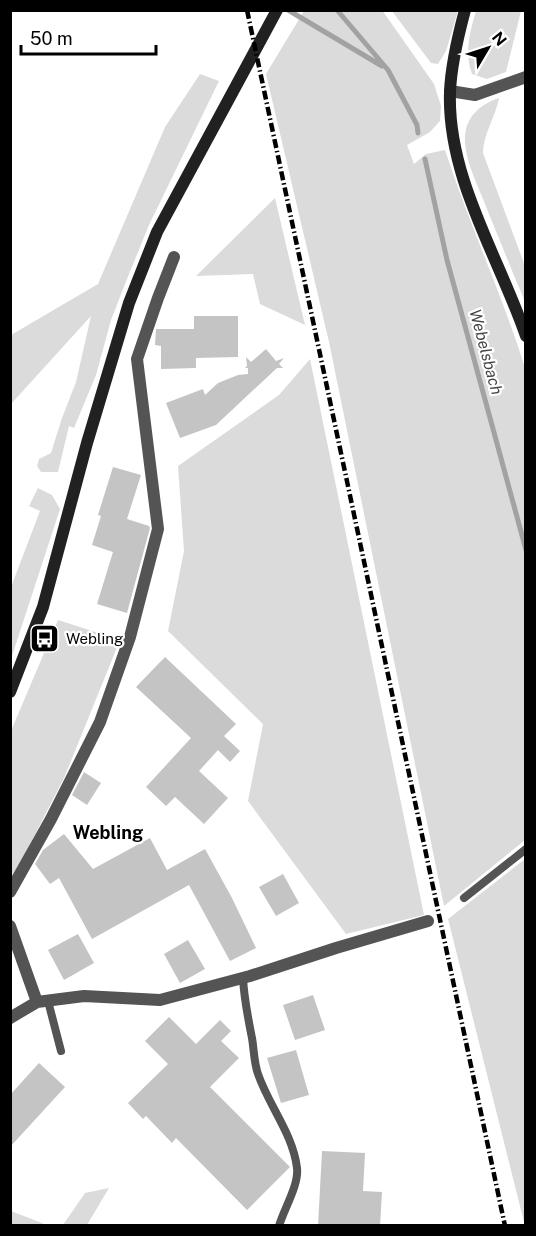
<svg xmlns="http://www.w3.org/2000/svg" width="536" height="1236" viewBox="0 0 536 1236" font-family="'Public Sans',sans-serif">
<rect width="100%" height="100%" fill="#fff"/>
<path fill="#dbdbdb" d="M382 10 434 84 441 106 440 121 430 132 407 145 414 164 426 154 445 150C469 224 502 294 525 368V840L444 906 329 342 266 74 304 11Z
M392 11H458L446 51 438 64 431 63Z
M476 11H521L506 72 487 79 472 74C464 53 470 31 476 11Z
M200 74 219 81 149 225 125 284 111 320 96 375 74 428 69 426 58 472H41L37 466 39 459 51 453 62 418 76 382 91 316 11 404V335L98 284 165 127Z
M499 98C496 116 483 134 483 153L525 266V302C511 268 497 234 483 199 476 181 464 157 465 137 466 116 481 104 499 98Z
M275 198 305 325 260 304 253 274 196 276Z
M310 359 424 915 346 934 248 801 263 724 168 631 184 551 178 466 279 395Z
M38 488 52 495 60 509 11 659V587L40 511 29 506Z
M58 620 120 640 64 778 11 881V731Z
M525 859 526 1225 525 1226 448 919Z
M109 1188 87 1225H63L85 1193Z
M11 1211 42 1223 44 1225H11Z"/>
<g fill="none" stroke-linecap="round" stroke-linejoin="round">
<path stroke="#a2a2a2" stroke-width="5" d="M288 10 382 66
M337 10 388 70 417 125 418 133
M425 159 447 260 526 550"/>
</g>
<path fill="#c4c4c4" d="M194 316H238V357L196 358V368L161 369V346L155 345 156 329H194Z
M266 349 276 361 284 358 279 364 283 368H277L216 425 180 438 166 403 203 389 205 395 218 383 238 375 248 374V368H245L247 366 246 357 251 362Z
M113 467 141 475 127 519 149 526 150 528 127 613 97 604 113 552 92 545 101 516 98 515Z
M165 657 236 724 224 736 240 751 230 762 218 750 199 771 228 798 204 824 175 797 166 806 146 787 191 738 136 687Z
M84 772 101 783 87 805 72 795Z
M64 834 93 869 150 838 167 870 205 849 232 898 256 948 230 961 189 885 92 939 59 878 50 884 35 864 43 850Z
M283 874 299 903 276 916 259 887Z
M78 934 94 963 64 980 48 950Z
M188 940 205 969 180 983 164 954Z
M313 995 325 1030 295 1040 283 1005Z
M169 1017 196 1044 220 1020 231 1031 221 1041 239 1058 210 1087 290 1167 247 1210 176 1138 172 1143 146 1116 143 1119 128 1103 168 1064 145 1041Z
M296 1050 309 1095 281 1103 267 1058Z
M39 1063 65 1087 10 1147V1095Z
M322 1151 365 1153 363 1191 382 1192 380 1226H318Z"/>
<g fill="none" stroke-linecap="round" stroke-linejoin="round">
<path stroke="#545454" stroke-width="8" d="M464 898 526 849
M243 978C244 999 248 1018 252 1038 254 1050 254 1063 258 1074 269 1106 293 1134 297 1168 299 1185 284 1209 279 1226
M48 1001 61 1051"/>
<path stroke="#545454" stroke-width="12" d="M450 91 475 95 526 77
M10 892 51 819 100 722 130 637 158 529 137 359 158 298 174 257
M10 926 37 1002
M10 1018 37 1002 84 996 160 1000 250 976 336 948 428 921"/>
<path stroke="#212121" stroke-width="12" d="M465 10C458 36 451 65 450 92 447 178 499 257 526 336
M10 692 43 607 87 443 129 303 157 232 277 10"/>
<path stroke="#000" stroke-width="4.5" stroke-dasharray="9 3 1.5 3" stroke-linecap="butt" d="M247 10 505 1226"/>
</g>
<defs>
<symbol id="bus-square" viewBox="-11 -11 22 22"><rect x="-9" y="-9" width="18" height="18" rx="4" fill="#000" stroke="#fff"/><path d="M-5-6H5V4H4V6H2V4H-2V6H-4V4H-5ZM-3.5-4V0h7V-4ZM-3.5 1.2v1.5H-2V1.2ZM2 1.2v1.5H3.5V1.2Z" fill="#fff"/></symbol>
</defs>
<g fill-rule="evenodd">
<use href="#bus-square" x="28" y="622" width="33" height="33"/>
</g>
<g text-anchor="middle" dominant-baseline="central" stroke-width="4.5" stroke-linejoin="round" paint-order="stroke">
<g font-size="15" fill="#000" stroke="#fff" text-anchor="start">
<text x="66" y="638">Webling</text>
</g>
<g font-size="16" font-style="italic" fill="#434343" stroke="#fff">
<text transform="translate(486 352) rotate(75)">Webelsbach</text>
</g>
<g font-size="18" font-weight="bold" fill="#000" stroke="#fff">
<text x="108" y="832">Webling</text>
</g>
</g>
<rect width="536" height="1236" fill="none" stroke="#000000" stroke-width="24"/>
<g transform="translate(488 48) rotate(51)" stroke="#ffffff" stroke-width="4.5" paint-order="stroke">
<path d="M0-4.5L10 22L0 15L-10 22Z" fill="#000000"/>
<text y="-9" font-size="16" font-weight="bold" text-anchor="middle" fill="#000000">N</text>
</g>
<path d="M21 45v9h135v-9" fill="none" stroke="#000000" stroke-width="3"/>
<text x="30" y="45" font-size="18" fill="#000000" stroke="#ffffff" stroke-width="4.5" paint-order="stroke">50 m</text>
</svg>
